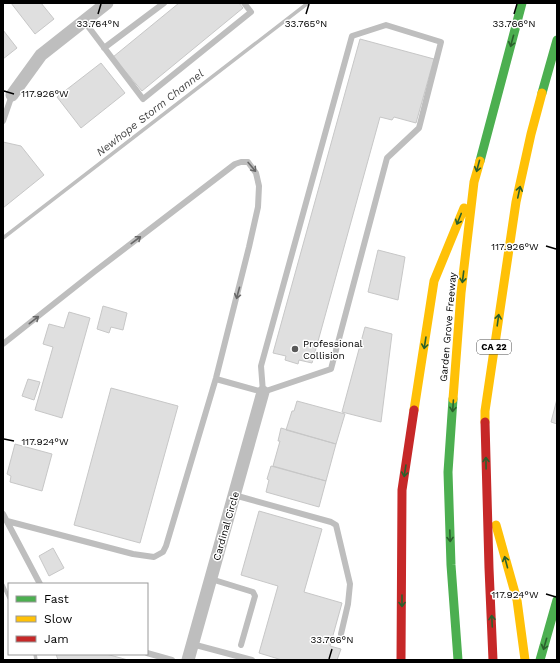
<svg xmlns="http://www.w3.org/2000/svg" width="560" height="663" viewBox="0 0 560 663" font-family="'Work Sans',sans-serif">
<rect width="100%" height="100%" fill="#fff"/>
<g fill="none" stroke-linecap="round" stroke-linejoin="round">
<path stroke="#bfbfbf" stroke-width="3.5" d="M3 238 308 3
M3 585 9 598
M35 654 36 660"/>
</g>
<path fill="#dfdfdf" stroke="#c7c7c7" d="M11 3H41L54 19 35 34Z
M179 3H239L243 8 142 91 113 57Z
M3 30 17 48 3 59Z
M360 39 434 59 416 123 394 117 392 120 380 117 312 363 299 360 298 364 285 360 286 356 273 353Z
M101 63 125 93 81 128 57 97Z
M3 142 21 146 44 175 3 208Z
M378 250 405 257 398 300 368 292Z
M103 306 127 313 123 330 111 327 109 333 97 329Z
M69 312 90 318 62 418 35 410 53 347 43 344 49 324 64 328Z
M365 327 392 334 381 422 342 412Z
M28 379 40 382 34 400 22 396Z
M111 388 178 406 140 543 74 525Z
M557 399V424L551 422Z
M297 401 345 414 336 444 286 430 292 411H294Z
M281 428 336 444 326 481 273 466 280 441H278Z
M15 444 52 454 42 491 10 482 11 476 7 474Z
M271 466 326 481 319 507 266 492 269 480 267 479Z
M259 511 322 529 304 592 342 603 330 646 341 649 337 660H282L259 653 278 586 241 575Z
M53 548 64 568 49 576 39 556Z
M56 654H106L128 660H58Z"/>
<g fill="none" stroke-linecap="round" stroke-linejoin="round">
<path stroke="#bebebe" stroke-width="6" d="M84 21 143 99 251 12 244 3
M104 48 164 3
M3 121 12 95
M3 344 94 272 235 164 241 162H248L256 173 259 186 258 207 249 247 216 378 166 546 163 552 154 557 133 554 7 521
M216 379 263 392 331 369 387 158 419 128 441 42 386 25 352 36 261 366 263 392
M234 495 331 522 336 525 350 584 348 604 341 634
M3 514 40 584
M211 579 253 592 255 596 241 645
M192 644 252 660
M147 653 172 660"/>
<path stroke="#bebebe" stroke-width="13" d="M12 95 41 55 107 3
M188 660 263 392"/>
<path stroke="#4caf50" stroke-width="9" d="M542 93 557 40
M480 161 522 3
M453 399 448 472 451 565 458 660
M540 660 557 600"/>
<path stroke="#ffc107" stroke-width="9" d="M453 399 461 293 474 182 480 161
M414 410 434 281 464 208
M485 422V411L516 202 531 134 542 93
M496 525 517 600 525 660"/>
<path stroke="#c62828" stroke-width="9" d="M485 422 489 568 493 660
M401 660 402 490 414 410"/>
</g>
<defs><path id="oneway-shaft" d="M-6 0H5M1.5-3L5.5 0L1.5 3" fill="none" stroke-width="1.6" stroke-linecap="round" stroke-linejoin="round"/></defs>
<g stroke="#2a602c">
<use href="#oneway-shaft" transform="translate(512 41) rotate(105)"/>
<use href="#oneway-shaft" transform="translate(478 166) rotate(105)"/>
<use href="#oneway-shaft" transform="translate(519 192) rotate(-78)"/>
<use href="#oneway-shaft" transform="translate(459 219) rotate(112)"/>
<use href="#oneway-shaft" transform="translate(463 277) rotate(97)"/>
<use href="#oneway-shaft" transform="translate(498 320) rotate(-82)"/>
<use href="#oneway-shaft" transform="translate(425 343) rotate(99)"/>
<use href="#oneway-shaft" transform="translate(453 406) rotate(94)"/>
<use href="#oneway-shaft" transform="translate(486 463) rotate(-91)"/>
<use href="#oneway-shaft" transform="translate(405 471) rotate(99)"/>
<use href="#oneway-shaft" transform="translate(450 536) rotate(88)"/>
<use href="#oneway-shaft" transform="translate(506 562) rotate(-105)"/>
<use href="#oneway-shaft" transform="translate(402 601) rotate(90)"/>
<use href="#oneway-shaft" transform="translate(492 621) rotate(-93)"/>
<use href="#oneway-shaft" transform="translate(545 644) rotate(106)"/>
</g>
<g stroke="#686868">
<use href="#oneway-shaft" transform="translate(252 167) rotate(50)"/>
<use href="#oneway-shaft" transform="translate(136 240) rotate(-37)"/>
<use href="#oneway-shaft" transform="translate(238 293) rotate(105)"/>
<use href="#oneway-shaft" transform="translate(34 320) rotate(-38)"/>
</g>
<path fill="none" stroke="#000" stroke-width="1.5" d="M98 14 101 4M306 14 309 4M514 14 517 4M4 91 14 94M546 246 556 249M4 439 14 441M546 594 556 597M329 659 332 649"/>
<circle fill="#595959" stroke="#fff" stroke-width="1.5" cx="295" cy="349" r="4"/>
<g text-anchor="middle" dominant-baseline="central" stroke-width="3" stroke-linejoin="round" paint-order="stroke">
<rect fill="#fff" stroke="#4c4c4c" stroke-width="1" x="477" y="340" width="34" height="14" rx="3"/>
<g font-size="9" font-weight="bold" fill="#000">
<text x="494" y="347">CA 22</text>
</g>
<g font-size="10" fill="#000" stroke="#fff">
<text transform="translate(448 327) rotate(-85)">Garden Grove Freeway</text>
<text transform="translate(226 526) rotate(-74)">Cardinal Circle</text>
</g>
<g font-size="10" fill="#000" stroke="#fff" text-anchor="start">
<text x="303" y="343">Professional<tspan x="303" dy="12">Collision</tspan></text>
</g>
<g font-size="11" font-style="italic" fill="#444" stroke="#fff">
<text transform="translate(150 113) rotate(-38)">Newhope Storm Channel</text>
</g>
</g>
<g font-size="10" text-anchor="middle" fill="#000" stroke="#fff" stroke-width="3" stroke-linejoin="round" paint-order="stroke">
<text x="98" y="27">33.764°N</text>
<text x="306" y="27">33.765°N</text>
<text x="514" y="27">33.766°N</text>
<text x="45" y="97">117.926°W</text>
<text x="515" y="250">117.926°W</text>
<text x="45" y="445">117.924°W</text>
<text x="515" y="598">117.924°W</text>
<text x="332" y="643">33.766°N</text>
</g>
<rect width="560" height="663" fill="none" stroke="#000000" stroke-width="8"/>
<rect x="8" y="583" width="140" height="72" fill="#ffffff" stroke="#999999"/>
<rect x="16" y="596" width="20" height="6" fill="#4caf50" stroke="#999999"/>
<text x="44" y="603" font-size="12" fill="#000000">Fast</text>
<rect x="16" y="616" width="20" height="6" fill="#ffc107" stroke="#999999"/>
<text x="44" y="623" font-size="12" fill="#000000">Slow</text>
<rect x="16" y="636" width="20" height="6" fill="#c62828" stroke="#999999"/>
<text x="44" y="643" font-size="12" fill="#000000">Jam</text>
</svg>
